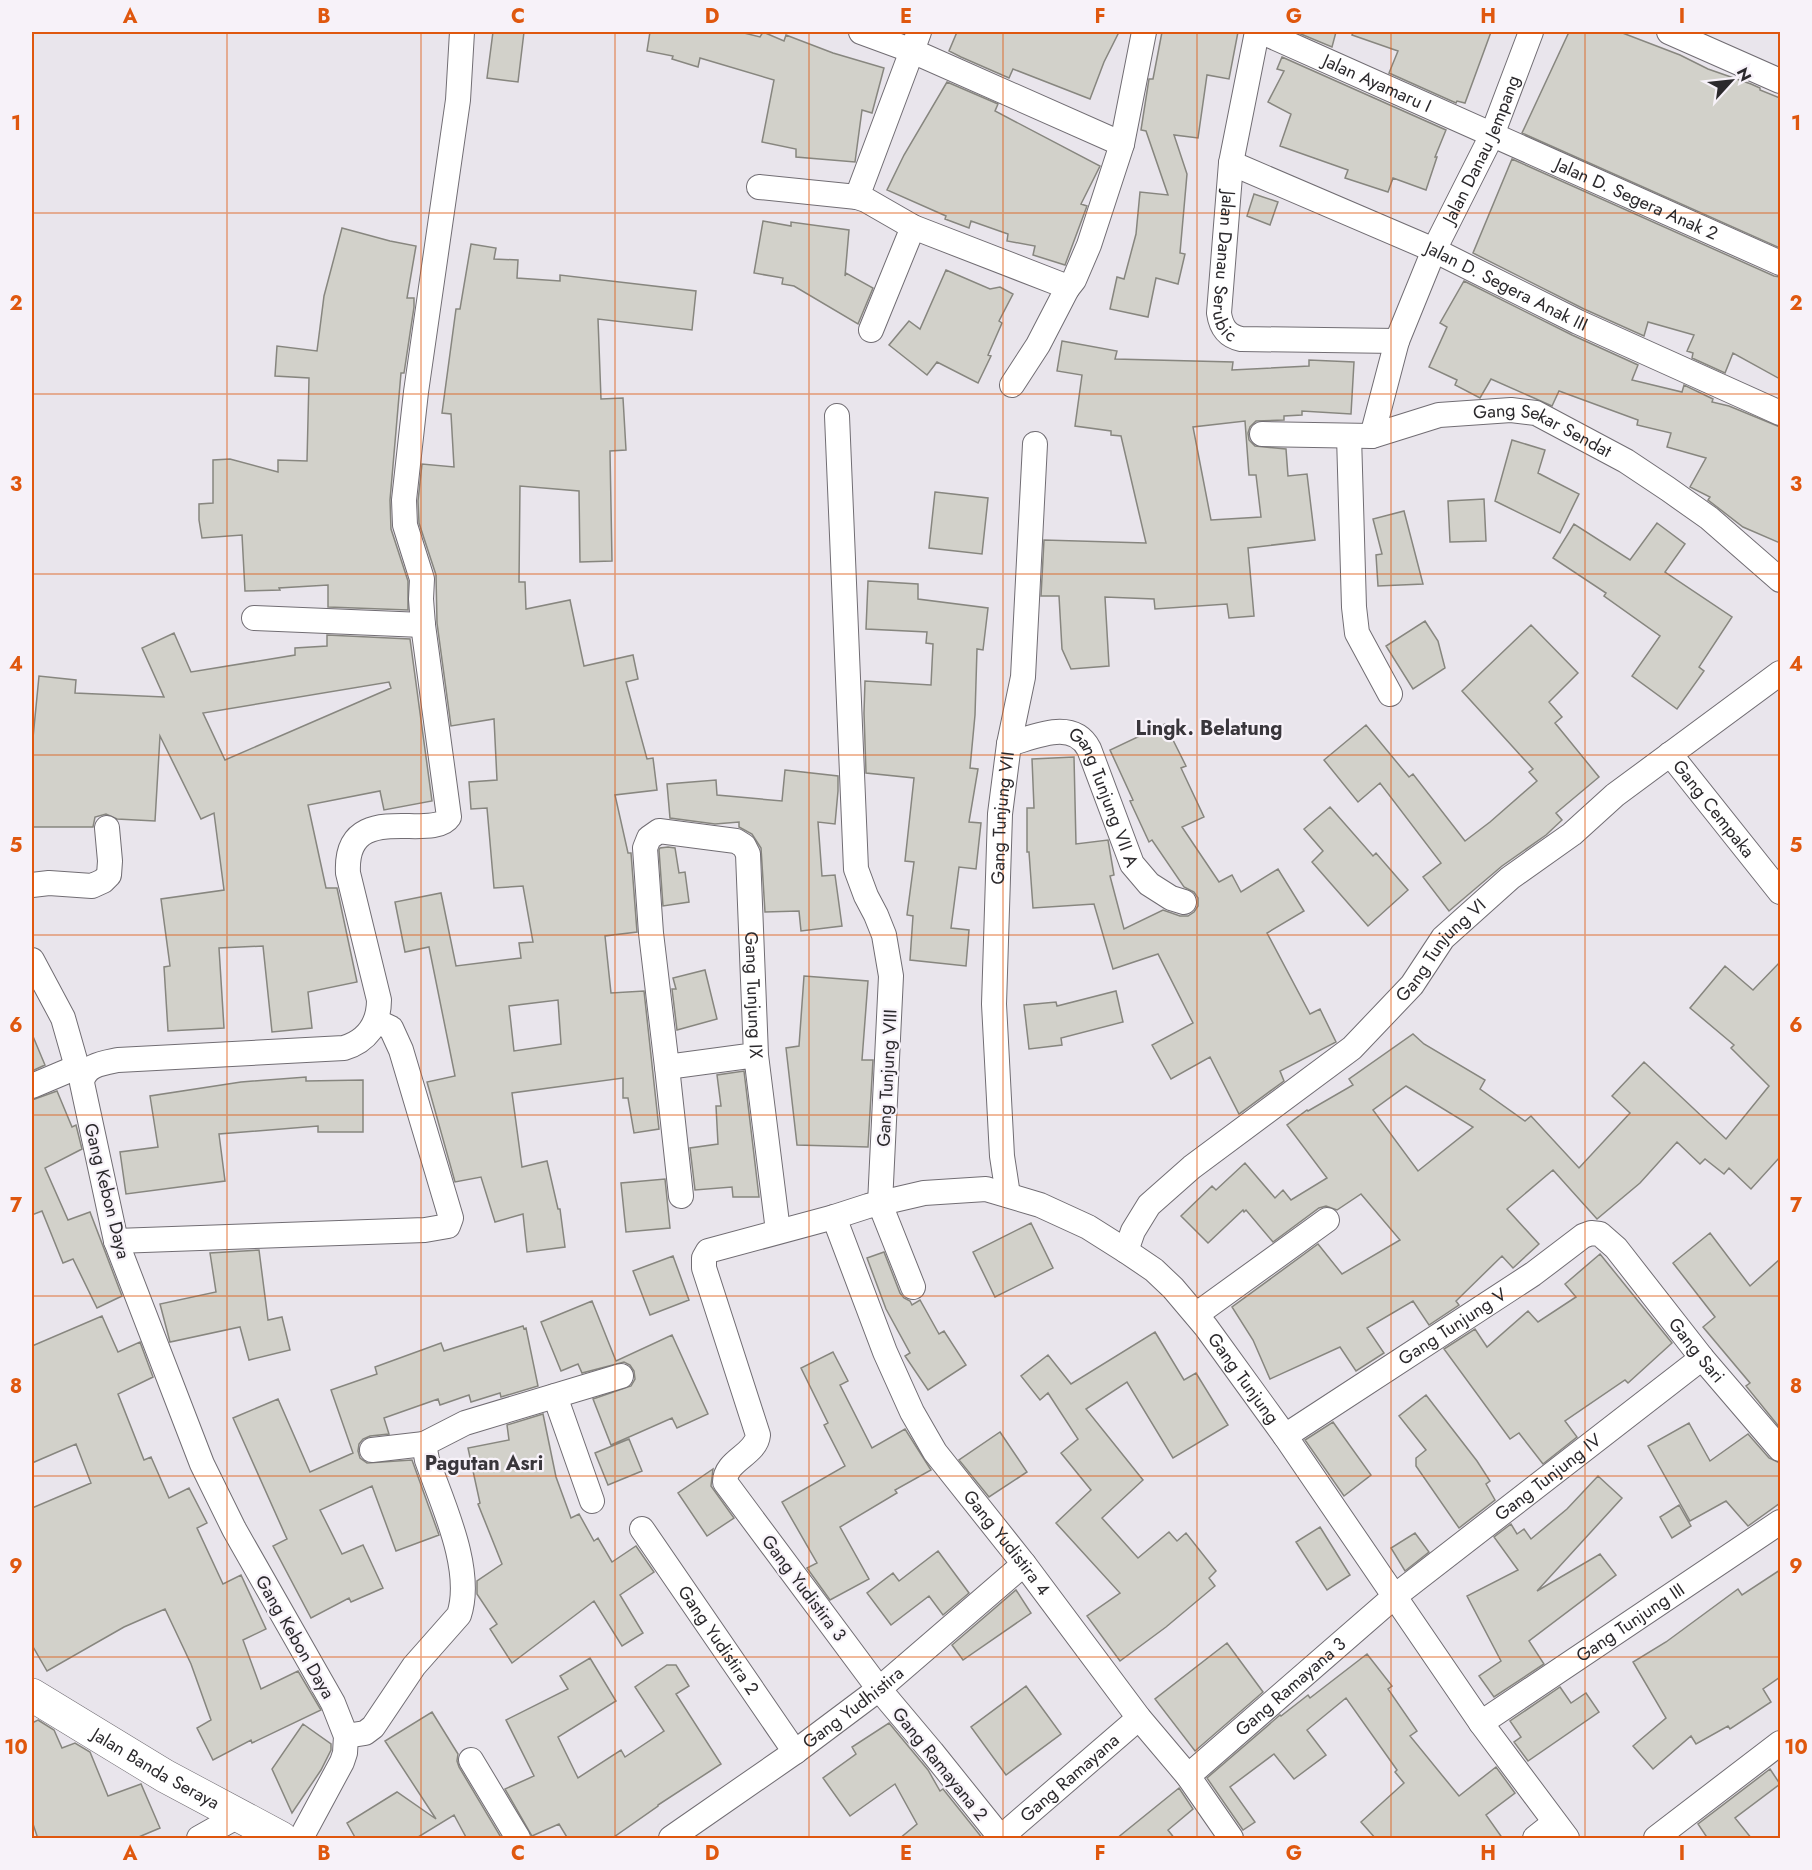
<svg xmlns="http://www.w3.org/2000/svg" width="1812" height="1870" viewBox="0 0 1812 1870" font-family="Jost,sans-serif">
<rect width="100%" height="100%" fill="#e9e5ec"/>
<path fill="#d2d1ca" stroke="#87867f" stroke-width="1.5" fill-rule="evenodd" d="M493 32H524L518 82 487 78Z
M650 32H740L760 37 763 32 784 41 786 35 833 53 884 68 872 113 862 110 855 162 796 157V149L762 142 774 80 700 58 698 67 672 59 673 56 647 51Z
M957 32H1119L1104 62 1090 99 1013 69 1009 78 961 57 949 51Z
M1162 32H1238L1229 79 1207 75 1198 138 1174 135 1187 174 1180 253 1185 254 1178 284 1156 278 1148 317 1110 309 1117 277 1124 279 1136 234 1140 192 1168 195 1146 131 1141 130 1149 79H1153Z
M1296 32H1336L1332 47Z
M1353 32H1491L1465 103 1457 101 1456 103 1389 73 1398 51 1352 35Z
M1569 32H1620L1680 55 1708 69 1751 84 1760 88V90L1780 98V248L1522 133Z
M1282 57 1446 130 1435 157H1437L1426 190 1393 178 1388 192 1345 178 1348 170 1280 146 1291 114 1268 102 1284 71 1277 69Z
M947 82 998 104 995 111 1100 166 1081 204 1087 206 1065 265 1033 255 1035 246 1007 241 1008 234 971 221 969 228 945 219 946 216 887 190 904 155Z
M1512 159 1774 276 1780 277V379L1733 353 1725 373 1692 358 1693 353 1687 351 1694 335 1648 322 1644 336 1584 309 1473 253Z
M1254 194 1278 202 1270 225 1247 216Z
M763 221 791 226V222L849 230 845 276 846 273 873 288 858 324 794 286 782 284 783 278 754 273Z
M342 228 390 241 416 246 407 298H414V307L404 373H401L390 500 391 529 408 581V610L328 607V585L279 588 280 590 245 591 242 535 202 538 199 520V504L213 503V460L230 459 278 472V460L307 461 309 378 275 376 277 346 317 351 324 296Z
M471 244 496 248 494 259 518 260 517 278 560 281V275L696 291 692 330 598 319 601 399 623 398 626 450 610 451 612 561 580 562 579 491 520 486 519 582H525L526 609 570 600 584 666 633 655 638 679 626 682 647 759 653 758 657 790 615 795 628 853H631L637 932 605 936 611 993 644 991 659 1129 634 1133 628 1098H623V1078L512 1093 522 1167 547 1161 558 1209H560L565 1247 527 1252 523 1214 495 1222 481 1177 455 1182 427 1082 455 1076 429 947 405 952 395 902 441 893 456 966 521 958 519 943 533 942 523 886 494 888 487 808 471 809 469 782 497 780 494 719 451 726 437 623 436 575 419 523 418 501 422 464 454 467 451 414 442 413 456 309H460ZM558 1000 561 1044 514 1051 509 1006Z
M946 270 990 289 1000 287 1013 294 999 321 1002 323 988 355 991 356 978 383 937 362 927 375 889 345 909 321 920 329Z
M1464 281 1572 335 1638 365 1632 380 1682 392 1684 385 1713 399 1712 402 1729 406 1780 427V543L1743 527 1708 500 1710 497 1690 487 1706 458 1667 447 1671 433 1637 425 1638 420 1559 391 1552 406 1491 379 1480 398 1455 385 1457 380 1429 367 1447 327 1440 323Z
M1062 341 1117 351 1115 359 1233 362 1232 370 1309 366V360L1354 362 1351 414 1302 411V415L1284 416V420L1256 421 1250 427 1248 433 1249 440 1255 446 1286 449 1288 476 1307 474 1315 540 1248 548 1254 616 1229 618 1227 604 1155 609 1154 599 1105 597 1109 666 1071 669 1062 649 1059 596H1041L1044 540 1146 543 1121 436 1111 435V431L1075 426 1082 375 1057 371ZM1245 421 1249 475H1256L1261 517 1211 520 1193 427Z
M1512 440 1545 450 1538 473 1579 494 1560 533 1495 501Z
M935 492 988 498 982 554 929 548Z
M1484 499 1486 541 1450 542 1448 501Z
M1404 511 1423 584 1378 586 1376 555 1382 554 1373 519Z
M1657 523 1685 544 1665 572 1732 617 1699 667 1704 671 1677 709 1632 676 1660 636 1604 596 1606 593 1553 558 1574 524 1630 560Z
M868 581 918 584V599L988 608 983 650 977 649 975 715 970 768 978 769 969 822 981 823 976 869 959 867 951 928 969 930 966 966 910 960 913 916 907 915 914 862 905 861 914 778 866 773 864 713 865 681 931 685 933 644 926 643 927 632 866 629Z
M1425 621 1438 641 1445 668 1413 689 1386 646Z
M1531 625 1578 673 1549 702 1562 717 1555 723 1599 777 1556 813 1562 820 1546 835 1502 866 1449 911 1423 877 1441 863 1380 783 1358 802 1324 760 1366 725 1409 777 1413 774 1465 841 1490 822 1537 781 1529 772 1533 769 1462 691Z
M174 633 191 672 295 655V648L327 646V635L410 639 432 801 384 810 380 791 308 805 326 888H337L357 982 308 992 312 1028 272 1032 263 946 219 948 224 1028 168 1031 164 967 170 966 161 899 224 890 214 813 201 819 160 736 155 821 117 819 106 814 95 817 93 827H32V748L39 676 76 680 75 693 164 697 142 648ZM389 682 391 688 225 760 203 713Z
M1165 724 1186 766 1181 768 1204 817 1182 827 1219 882 1232 875 1241 892 1278 869 1304 911 1267 933 1310 1014 1320 1009 1336 1042 1280 1071 1284 1081 1239 1114 1210 1057 1171 1079 1152 1045 1193 1023 1158 954 1113 969 1094 904 1033 908 1029 852H1027V808H1034L1032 759 1074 757 1076 844 1108 840 1114 875 1110 876 1124 929 1163 910 1180 916H1188L1194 912 1198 906V898L1194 892 1184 887 1152 840 1149 842 1130 801 1133 800 1110 750Z
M785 770 838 776V791L835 824 818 822 822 876 835 875 842 926 801 931 799 911 765 912 761 848 752 834 739 827V822L715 824 670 818 667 784 716 780 717 795 782 801Z
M1330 807 1373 856 1376 853 1408 890 1368 926 1312 862 1323 851 1304 829Z
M668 847 675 848 679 873 685 872 689 902 663 906 659 850 660 848Z
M1780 962V1157L1751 1189 1729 1168 1724 1174 1705 1159 1700 1164 1677 1142 1640 1183 1597 1219 1553 1170 1507 1209 1539 1244 1513 1268 1502 1256 1456 1301 1459 1305 1429 1325 1413 1301 1367 1328 1384 1353 1356 1371 1340 1347 1270 1379 1253 1340 1232 1307 1318 1244 1342 1274 1400 1240 1361 1194 1337 1210 1326 1206 1319 1208 1273 1242 1246 1210 1244 1212 1243 1210 1208 1243 1181 1216 1212 1186 1216 1190 1245 1163 1275 1198 1283 1190 1291 1200 1327 1178 1287 1125 1307 1110 1308 1111 1353 1085 1349 1079 1413 1034 1424 1044 1485 1080 1480 1089 1525 1121 1531 1116 1579 1168 1630 1113 1612 1096 1644 1062 1726 1139 1769 1086 1731 1048 1734 1045 1690 1008 1725 966 1753 990ZM1406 1086 1473 1127 1418 1171 1373 1110Z
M705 970 717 1019 677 1030 672 989H676L673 978Z
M804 976 868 981 862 1060H873L868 1147 797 1145 786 1048 799 1046Z
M1116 991 1123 1022 1061 1038 1062 1045 1029 1049 1024 1005 1056 1002 1057 1006Z
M32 1034 45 1065 32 1071Z
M744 1071 759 1197H733L732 1187 695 1190 690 1148 718 1144 716 1106H721L717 1075Z
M306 1077V1081L363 1080V1132H318V1126L219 1134 225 1181 126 1194 120 1152 158 1147 150 1096 241 1082Z
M57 1091 72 1127 76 1125 82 1149 45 1168 68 1220 90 1212 122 1296 97 1308 73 1259 63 1263 42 1211 32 1215V1100Z
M665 1179 670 1228 626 1232 621 1183Z
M1031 1223 1053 1268 995 1297 973 1252Z
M1710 1233 1750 1286 1780 1259V1428L1746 1386 1750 1383 1703 1327 1715 1317 1673 1263Z
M259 1250 268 1320 282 1317 290 1350 249 1360 240 1327 170 1342 160 1304 216 1292 210 1253Z
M884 1252 900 1293 904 1298 910 1301 912 1305 920 1300 939 1334 944 1331 966 1365 928 1390 905 1356 910 1353 886 1309 867 1258Z
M1600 1254 1672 1343 1628 1383 1625 1380 1565 1421 1577 1437 1543 1464 1519 1433 1510 1439 1444 1349 1475 1329 1487 1347 1528 1311 1538 1322 1576 1297 1565 1284Z
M673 1256 689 1300 650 1315 633 1271Z
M592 1301 616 1361 672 1335 708 1414 677 1428 672 1418 611 1445 593 1399 631 1386 635 1379 634 1371 630 1365 624 1362 582 1373 578 1364 561 1371 541 1322Z
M102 1316 118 1352 140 1342 153 1377 118 1394 144 1460 151 1457 169 1498 189 1488 207 1523 197 1528 223 1584 241 1575 266 1629 243 1640 261 1689 298 1671 321 1710 252 1743 251 1740 213 1760 197 1728 211 1720 191 1664 165 1609 124 1627 47 1671 32 1645V1508L91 1483 76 1444 32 1463V1346Z
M523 1326 524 1329 526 1328 538 1386 501 1397 500 1393 471 1402 469 1395 440 1405 438 1399 384 1418 389 1434 370 1436 363 1439 359 1444 358 1451 360 1458 367 1463 412 1460 439 1535 396 1551 372 1486 320 1510 342 1554 363 1545 383 1588 351 1602 349 1598 311 1618 273 1546 287 1539 233 1418 278 1399 310 1472 353 1453 331 1390 377 1374 375 1367 441 1343 444 1351Z
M1155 1332 1184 1380 1196 1373 1228 1425 1173 1458 1127 1382 1086 1409 1143 1480 1102 1518 1138 1558 1169 1532 1177 1541 1186 1533 1216 1571 1209 1578 1215 1586 1166 1627 1120 1661 1087 1616 1120 1593 1056 1523 1091 1490 1061 1453 1078 1439 1048 1393 1040 1400 1021 1376 1048 1355 1071 1384Z
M833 1352 848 1381 840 1385 872 1448 905 1429 931 1470 895 1490 897 1493 840 1527 869 1579 830 1600 807 1568 817 1563 782 1502 845 1466 824 1425 828 1423 801 1368Z
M1426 1395 1477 1461 1490 1481 1486 1484 1495 1500 1459 1528 1416 1466V1458L1426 1450 1399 1416Z
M543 1414 556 1477 571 1518 579 1514 594 1541 598 1538 612 1562 636 1546 654 1572 620 1595 643 1633 622 1646 594 1601 512 1663 490 1629 497 1624 477 1594V1581L502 1564 478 1504 480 1503 468 1448 509 1440 507 1425Z
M1333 1422 1371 1475 1344 1496 1305 1440Z
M1689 1423 1710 1461 1748 1434 1769 1458 1780 1463V1503L1748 1526 1726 1501 1690 1521 1648 1446Z
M1000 1432 1027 1472 989 1497 959 1460Z
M629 1439 642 1471 608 1485 595 1453Z
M713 1469 711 1486 734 1518 707 1536 678 1493Z
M1598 1476 1622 1498 1537 1591 1600 1554 1616 1575 1529 1641 1544 1664 1494 1697 1479 1676 1501 1661 1467 1596 1518 1570 1494 1537 1511 1524 1517 1534 1524 1529 1531 1539 1567 1509Z
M1679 1505 1691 1526 1672 1538 1660 1517Z
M1320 1527 1350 1575 1327 1590 1296 1542Z
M1415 1533 1429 1552 1405 1571 1391 1548Z
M938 1551 969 1593 943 1615 929 1596 891 1625 867 1593 893 1573 899 1581Z
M1780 1570V1677L1763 1689 1771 1702 1730 1729 1728 1726 1696 1744 1691 1736 1653 1769 1633 1746 1666 1718 1633 1662 1666 1642 1738 1589 1742 1595Z
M1016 1590 1031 1613 963 1660 952 1645Z
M1227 1643 1263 1692 1195 1751 1155 1699Z
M1367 1654 1392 1686 1388 1689 1417 1731 1410 1736 1459 1796 1496 1767 1515 1793 1486 1815 1503 1839H1376L1361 1822 1404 1783 1395 1772 1397 1770 1346 1698 1307 1730 1326 1755 1294 1779 1274 1754 1230 1787 1255 1822 1243 1830 1207 1778 1280 1715 1281 1716 1308 1695 1310 1698Z
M590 1658 616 1701 558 1737 578 1778 621 1750 625 1757 664 1731 635 1687 667 1665H676L689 1686 676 1694 721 1764 658 1805V1806L611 1839H568L559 1824 532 1836 505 1789 534 1776 506 1720 568 1689 560 1676Z
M1026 1686 1061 1734 1006 1775 971 1727Z
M1560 1687 1571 1703 1586 1693 1599 1712 1528 1761 1514 1742 1521 1737 1510 1721Z
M432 1712 458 1754 457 1761 459 1767 502 1839H467L454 1815 415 1839H356L347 1823 397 1792 436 1819 385 1741Z
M38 1720 54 1730 62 1748 75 1743 90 1752 108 1796 141 1784 160 1828 134 1839H38L32 1821V1723Z
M889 1723 928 1770 940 1791 943 1789 983 1839H899L917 1824 895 1784 850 1816 823 1778 856 1754 852 1747Z
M303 1724 331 1744V1750L321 1770 292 1813 272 1769Z
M1770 1769 1780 1784 1735 1818 1752 1839H1708L1698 1824Z
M1179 1788 1193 1809 1168 1830 1175 1839H1116Z"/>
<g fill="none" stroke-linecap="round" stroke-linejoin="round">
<defs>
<g id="street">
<path d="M861 32 910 50 1122 144"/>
<path d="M919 32 857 197 866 200 913 227 1060 284 1067 289 1074 280 1089 245 1122 144 1144 32"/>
<path id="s1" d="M1257 32 1231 163 1219 313C1221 327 1227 336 1241 339L1397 341"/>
<path id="s2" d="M1262 32 1780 263"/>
<path d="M1669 32 1780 81"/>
<path id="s3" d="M1231 163 1434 250 1578 322 1780 413"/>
<path d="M759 187 857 197"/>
<path d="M871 330 913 227"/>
<path d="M1012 385 1038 345 1067 289"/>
<path d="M837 416 856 869 866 896 876 915 884 935 891 976 880 1204 913 1287"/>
<path id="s4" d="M1262 434 1372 436 1439 415 1511 410 1536 413 1626 461 1668 489 1709 518 1780 580"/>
<path d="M1349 436 1354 607 1357 633 1390 694"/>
<path id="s5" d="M1372 436 1397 341 1434 250 1492 135 1531 32"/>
<path d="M254 618 423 625"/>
<path id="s6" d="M1009 744C1035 737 1073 718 1089 749L1132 864 1149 884 1171 898 1184 902"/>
<path id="s7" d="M1670 754 1780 892"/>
<path d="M32 885 49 883 92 886 103 881 109 875 110 861 107 828"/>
<path d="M32 960 63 1018 77 1067"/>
<path id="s8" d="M756 1055 667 1067 651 933 645 848 649 838 659 831 736 841 744 846 748 854 756 1055 778 1231"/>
<path d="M667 1067 681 1196"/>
<path d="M32 1086 77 1067 87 1070"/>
<path id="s9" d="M1008 1195 1002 1156 994 1004 1000 814 1009 744 1023 677 1035 444"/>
<path id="s10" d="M834 1217 885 1352 912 1412 935 1452 1024 1564 1139 1718 1188 1776 1231 1838"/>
<path d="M116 1241 425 1230 448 1226 451 1218 401 1050 391 1028 376 1021"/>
<path id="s11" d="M1126 1251 1133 1231 1149 1205 1192 1167 1352 1048 1412 985 1443 938 1510 878 1572 834 1615 795 1780 673"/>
<path d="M1197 1314 1327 1220"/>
<path d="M555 1396 592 1501"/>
<path id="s12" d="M1285 1436 1533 1274 1583 1236 1591 1233 1600 1234 1616 1248 1702 1358 1780 1449"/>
<path d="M372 1450 424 1444"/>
<path id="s13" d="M642 1529 795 1752"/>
<path id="s14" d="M1481 1723 1780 1522"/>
<path d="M346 1736 365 1733 373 1727 414 1666 459 1615C474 1569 442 1503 427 1460L424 1444 465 1423 621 1376"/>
<path d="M471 1760 518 1838"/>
<path id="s15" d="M1188 1776 1395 1596 1702 1358"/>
<path d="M199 1838 238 1816"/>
<path d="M301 1838 342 1762 345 1753 346 1736 333 1703 234 1529 202 1464 116 1241 82 1083C84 1065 103 1063 118 1060L344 1048C367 1041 379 1024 379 1000L348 873C344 797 432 843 449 817L423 625 421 599 422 579 405 525 404 500 416 392 458 100 462 32"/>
<path id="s16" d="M671 1838 795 1752 879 1689 1024 1564"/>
<path id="s17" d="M1000 1838 1139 1718"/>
<path id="s18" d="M1001 1838 932 1752 879 1689 725 1482C725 1460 756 1455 758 1435L704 1268V1258L708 1251 834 1217 868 1206 924 1193 986 1189 1040 1205 1088 1227 1126 1251 1154 1270 1173 1288 1206 1327 1285 1436 1481 1723 1567 1838"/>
<path d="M1535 1838 1554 1823"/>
<path d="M1656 1838 1780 1743"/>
</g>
<g id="secondary">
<path id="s19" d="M32 1695 165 1776 281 1838"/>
</g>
</defs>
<use href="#street" stroke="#716d73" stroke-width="26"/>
<use href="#secondary" stroke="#716d73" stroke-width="34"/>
<use href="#street" stroke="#fff" stroke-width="24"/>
<use href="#secondary" stroke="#fff" stroke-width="33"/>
</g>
<path fill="none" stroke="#df570e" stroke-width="1.5" stroke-opacity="0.55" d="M227 32V1838M421 32V1838M615 32V1838M809 32V1838M1003 32V1838M1197 32V1838M1391 32V1838M1585 32V1838M32 213H1780M32 394H1780M32 574H1780M32 755H1780M32 935H1780M32 1115H1780M32 1296H1780M32 1476H1780M32 1657H1780"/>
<g text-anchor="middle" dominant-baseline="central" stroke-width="4.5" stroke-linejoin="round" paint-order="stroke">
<g font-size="18" fill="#2b292c" stroke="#f7f2f9">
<text stroke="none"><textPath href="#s2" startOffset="126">Jalan Ayamaru I</textPath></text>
<text stroke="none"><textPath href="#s5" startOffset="308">Jalan Danau Jempang</textPath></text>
<text stroke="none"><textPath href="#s2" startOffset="410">Jalan D. Segera Anak 2</textPath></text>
<text stroke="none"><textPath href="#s1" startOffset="238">Jalan Danau Serubic</textPath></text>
<text stroke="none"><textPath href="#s3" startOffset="302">Jalan D. Segera Anak III</textPath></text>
<text stroke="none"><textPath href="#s4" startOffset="288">Gang Sekar Sendat</textPath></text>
<text stroke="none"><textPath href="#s6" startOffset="138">Gang Tunjung VII A</textPath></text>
<text stroke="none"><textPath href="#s7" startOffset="70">Gang Cempaka</textPath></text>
<text stroke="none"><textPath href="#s9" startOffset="378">Gang Tunjung VII</textPath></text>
<text stroke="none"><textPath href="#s11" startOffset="441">Gang Tunjung VI</textPath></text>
<text stroke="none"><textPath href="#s8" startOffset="570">Gang Tunjung IX</textPath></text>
<text transform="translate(887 1078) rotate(-87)">Gang Tunjung VIII</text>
<text transform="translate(107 1191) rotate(76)">Gang Kebon Daya</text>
<text stroke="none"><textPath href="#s12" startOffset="200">Gang Tunjung V</textPath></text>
<text stroke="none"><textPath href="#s12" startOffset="528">Gang Sari</textPath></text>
<text stroke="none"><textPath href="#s18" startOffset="1318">Gang Tunjung</textPath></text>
<text stroke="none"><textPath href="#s15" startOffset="468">Gang Tunjung IV</textPath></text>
<text stroke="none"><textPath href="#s10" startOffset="372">Gang Yudistira 4</textPath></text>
<text transform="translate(804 1588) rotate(53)">Gang Yudistira 3</text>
<text stroke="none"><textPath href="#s14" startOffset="180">Gang Tunjung III</textPath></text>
<text transform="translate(295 1637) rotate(60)">Gang Kebon Daya</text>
<text stroke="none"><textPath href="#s13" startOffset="135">Gang Yudistira 2</textPath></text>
<text stroke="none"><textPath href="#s15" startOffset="136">Gang Ramayana 3</textPath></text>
<text stroke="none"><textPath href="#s16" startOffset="224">Gang Yudhistira</textPath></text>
<text transform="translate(940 1764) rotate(51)">Gang Ramayana 2</text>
<text stroke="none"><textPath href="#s19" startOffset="144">Jalan Banda Seraya</textPath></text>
<text stroke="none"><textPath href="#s17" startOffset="92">Gang Ramayana</textPath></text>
</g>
<g font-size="20" font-weight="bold" fill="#39363b" stroke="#f7f2f9">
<text x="1209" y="728">Lingk. Belatung</text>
<text x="484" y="1463">Pagutan Asri</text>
</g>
</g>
<rect width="1812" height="1870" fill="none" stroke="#f7f2f9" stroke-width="66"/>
<g transform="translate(1731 81) rotate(63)" stroke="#f7f2f9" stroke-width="4.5" paint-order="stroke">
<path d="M0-4.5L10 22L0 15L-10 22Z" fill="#2b292c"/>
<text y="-9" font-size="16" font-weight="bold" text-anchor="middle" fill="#2b292c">N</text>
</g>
<rect x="33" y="33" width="1746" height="1804" fill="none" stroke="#df570e" stroke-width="2"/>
<g font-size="20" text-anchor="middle" font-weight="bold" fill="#df570e">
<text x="130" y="23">A</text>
<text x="324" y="23">B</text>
<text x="518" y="23">C</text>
<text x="712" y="23">D</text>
<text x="906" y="23">E</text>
<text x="1100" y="23">F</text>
<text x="1294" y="23">G</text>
<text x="1488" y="23">H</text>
<text x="1682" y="23">I</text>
<text x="16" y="130">1</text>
<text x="1796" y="130">1</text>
<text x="16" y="310">2</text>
<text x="1796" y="310">2</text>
<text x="16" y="491">3</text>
<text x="1796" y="491">3</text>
<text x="16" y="671">4</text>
<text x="1796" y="671">4</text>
<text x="16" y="852">5</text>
<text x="1796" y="852">5</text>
<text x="16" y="1032">6</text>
<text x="1796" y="1032">6</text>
<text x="16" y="1212">7</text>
<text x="1796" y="1212">7</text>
<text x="16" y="1393">8</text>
<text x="1796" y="1393">8</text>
<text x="16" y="1573">9</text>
<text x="1796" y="1573">9</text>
<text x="16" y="1754">10</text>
<text x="1796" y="1754">10</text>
<text x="130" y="1860">A</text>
<text x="324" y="1860">B</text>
<text x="518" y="1860">C</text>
<text x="712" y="1860">D</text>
<text x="906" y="1860">E</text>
<text x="1100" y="1860">F</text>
<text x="1294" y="1860">G</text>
<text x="1488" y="1860">H</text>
<text x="1682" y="1860">I</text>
</g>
</svg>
